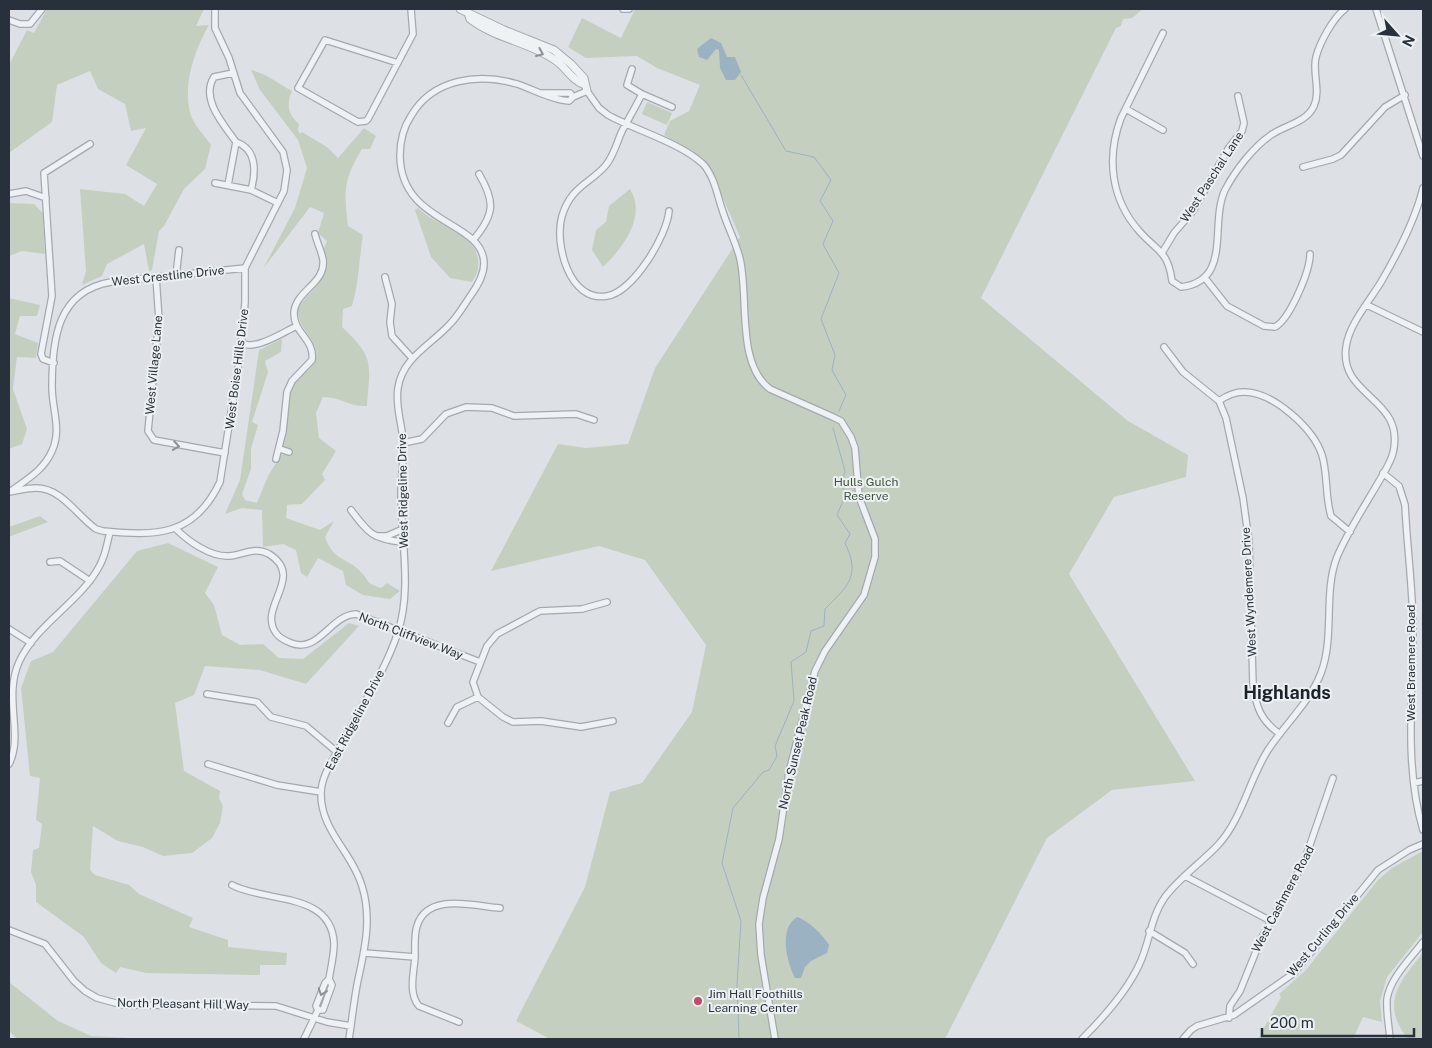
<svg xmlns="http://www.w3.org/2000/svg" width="1432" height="1048" viewBox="0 0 1432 1048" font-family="'Public Sans',sans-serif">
<rect width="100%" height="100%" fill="#dde1e6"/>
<path fill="#c5cfbf" d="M47 9H204L196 26 209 25C195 49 183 84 190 112 192 123 205 136 211 145L205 169 184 189 164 226 159 231 152 270 149 271 144 244 107 264 102 276 82 285 86 271 80 189 125 194 144 206 157 184 126 165 146 128 131 131 125 104 98 89 90 71 57 85 52 122 9 153V65L27 30 34 33Z
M635 9H1143L1132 18 1123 19 1121 26 1116 28 981 298 1128 421 1188 455 1186 477 1114 497 1069 574 1195 781 1112 790 1047 838 945 1039H550L516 1021 585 887 610 792 642 783 692 712 706 645 645 560 599 546 491 571 558 444 586 448 628 444 655 368 740 237 708 164 694 153 664 135 670 121 689 111 700 85 657 68 637 56 586 58 568 47 582 18 621 38Z
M251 70C265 73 279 84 292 91 286 105 288 114 299 124L298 130 300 134 302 132 327 147 338 158 364 128 376 136 370 149H362C343 180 344 192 348 226L363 235C359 260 359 282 352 306L343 309 342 327C375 358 370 363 367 406 350 407 340 397 323 397L316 413 319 438 336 451 322 474 325 480 302 504 287 505 286 518 320 530 334 521 325 537C334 562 347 557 361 572 371 583 364 582 381 588L387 583 400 591 390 599 363 595 346 585 343 571 318 558 307 577 301 573 296 550 283 544 263 547 262 510 242 508 225 514 240 480 259 350 282 339 281 352 265 361 268 372 252 422 258 425 251 449V469L242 494 245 500 257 503 268 476 281 455 289 453 283 445C286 430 285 403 290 391 295 377 312 372 316 357 319 340 296 328 298 308 312 286 332 282 323 251L327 241 318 233 324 213 310 207 263 269 295 208 307 168 298 140 260 90Z
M647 102 672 113 667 125 642 114Z
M630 189C647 216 623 248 603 267L592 250 596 230 606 222 609 206Z
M9 203 34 204 43 213 45 254 22 251 9 256Z
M418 208C435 226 476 232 478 260 479 269 477 275 472 282L450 278 431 257 415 210Z
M9 298 40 305 37 316H20L15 334 38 343 36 358 17 357 13 389 27 429 22 444 9 449Z
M40 516 48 522 9 537V527Z
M168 543 218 567 205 593 214 605 222 635 240 645 263 644 279 658 303 659 349 623 359 626 306 684 260 670 205 666 194 695 175 703 184 771 220 791 219 798 223 806 220 823 212 838 192 853 163 856 143 847 118 841 93 826 90 870 95 875 129 885 139 894 193 918 189 927 228 940V947L287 953 286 965H260V975L146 973 120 967 116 973 101 963 84 937 36 902V885L31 872 33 850 39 848 42 824 36 820 40 778 30 776 21 688 31 661 53 652 137 551Z
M1423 851V932L1387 977 1380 1001 1382 1022 1363 1017 1353 1039H1258L1281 997 1279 994 1305 971 1378 880 1392 868Z
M1423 953V1039H1408C1380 1004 1399 982 1423 953Z
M9 982 58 1021 91 1036 148 1039H17L9 1031Z"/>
<path fill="#9bb2c3" d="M711 38 721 43 727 57H735L741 72 735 80H726L720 68 719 50 716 49 707 60 699 57 697 49Z
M797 917C809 921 823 935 829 945L827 953 811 961 805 967 801 978H795C787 962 778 929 797 917Z"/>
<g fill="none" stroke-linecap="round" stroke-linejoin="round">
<path stroke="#9bb2c3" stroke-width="1" d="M741 75 786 151 814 157 831 180 820 201 833 221 823 244 839 273 821 319 835 355 832 370 846 395 839 411
M739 1038 737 984 741 921 722 863 733 808 763 772 769 770 777 756 775 746 794 701 791 662 806 652 811 631 824 626 825 609C848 586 861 576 845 543L850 534 837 515 845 496 842 485 845 471 833 428"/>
<defs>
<path id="minor" d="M623 9H629
M1376 9 1423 156
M9 20 20 24H30L42 9
M1163 33 1121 118C1106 158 1111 200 1140 232 1158 252 1168 251 1172 281L1181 287C1233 281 1209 224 1225 190 1235 171 1253 147 1271 135 1285 125 1306 123 1314 106 1321 90 1312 73 1316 57 1320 42 1333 18 1345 9
M398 63 325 40 298 88 358 122 366 121 368 119 413 34 411 9
M632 69 627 85 642 94C636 106 629 118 622 131 617 142 614 155 606 165 590 184 571 186 562 216 554 243 569 303 607 296 633 292 667 236 669 211
M233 73 214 77C200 99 224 125 236 142 257 149 256 172 251 190
M642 94 672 107
M573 97 587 91 599 108 608 115C637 131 679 142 703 164 714 176 717 194 722 209 727 226 736 242 740 259 749 297 736 364 770 389L833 417 841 421 851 437 855 448 859 497 875 539V557L864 595 825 651 815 671 789 772 779 839 763 898 759 924 761 955 775 1039
M1126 109 1163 130
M1303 167 1333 159 1341 155 1385 107 1405 95
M215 183 251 190 278 203
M228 185 236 142
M9 194 26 191 46 198
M474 239C495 214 495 201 479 174
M1162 253 1174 233 1193 211 1228 149 1242 131 1244 123 1238 96
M176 276 179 250
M156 277 159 320 148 431 154 440 225 453
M385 277 392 304 390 322 392 336 412 358
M1205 278 1227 306 1264 326 1275 327C1290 319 1310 271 1310 254
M1367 305 1423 332
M241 343C256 351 283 332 297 326
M1164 347 1183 372 1219 401 1226 418 1243 498 1249 542 1253 685C1256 707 1261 721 1280 734
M54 363 43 359 41 354 52 296 44 173 90 144
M1219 401C1226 396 1234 392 1244 392 1273 392 1313 428 1322 455 1328 475 1325 496 1331 516L1350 532
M403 443 422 439 446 414 466 407 492 408 514 416 576 414 594 420
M280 449 289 452
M276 459 283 431 287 392 292 381 312 360C315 340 294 333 294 314 294 291 326 284 323 260 322 252 317 243 315 234
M1383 473 1399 486 1405 505C1407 547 1413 589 1413 630 1413 696 1404 766 1423 830
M11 491C27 479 43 471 52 451 62 429 52 410 52 387 52 340 57 291 111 282L245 268
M9 492C17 491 27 488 36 488 62 488 77 516 96 529L103 531C156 536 194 537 220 482L241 349 245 302V268L284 191 287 170 283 152 240 93 229 58 215 28V9
M351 510C369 534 373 539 403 542
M176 529C188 541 210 557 229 556 243 555 255 546 269 554 306 577 257 607 276 633 279 638 286 641 291 643 319 654 330 615 356 614L480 662
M376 536H387L403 529
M50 562 60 561 90 581
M607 602 582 609 540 611 497 634 487 646 473 682 478 697 503 717 513 722 541 721 581 727 613 721
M9 629 31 643
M207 694 257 702 271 717 306 726 337 752
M448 723 457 707 478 697
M9 764C24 735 3 698 19 662 37 623 81 602 100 565 106 554 107 543 110 532
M208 764 277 785 321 792
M1414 783 1423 781
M1185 876 1271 921
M232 885C266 903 332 891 334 944 334 955 331 967 329 979
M9 930 45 944 74 981 85 991 97 998 123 1005 276 1006 327 1022 351 1026
M1149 931 1185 953 1193 964
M365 953 415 957C415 947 414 935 417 926 427 892 474 906 500 908
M415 957C414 972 408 994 419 1006L459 1022
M1229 1018 1230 1006 1240 991 1261 939 1304 862 1333 778
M304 1039 318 1010 316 1006 325 983 329 979 332 985 323 1010H318
M349 1039C352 1020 354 999 358 980 365 948 372 918 362 886 352 852 321 831 321 794 321 776 333 760 341 745 360 708 385 672 398 632 412 589 401 540 401 495 401 477 404 459 403 441 402 423 395 406 398 388 402 358 431 345 450 324 458 316 464 305 471 295 478 285 484 275 484 263 483 220 401 225 400 156 400 141 403 128 411 116 433 78 479 73 517 84 532 89 546 97 562 100L569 101 573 97 570 93H540
M1082 1039C1103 1018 1126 993 1139 965 1150 943 1150 918 1165 897 1180 877 1201 863 1218 845 1242 819 1249 780 1268 750 1285 724 1310 702 1321 673 1335 636 1323 593 1337 557 1348 531 1364 507 1378 483 1383 474 1390 464 1393 453 1406 397 1339 398 1346 347 1349 324 1369 302 1381 282 1398 253 1415 221 1423 188
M1183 1039 1191 1030 1197 1026 1234 1015 1294 973 1378 870 1409 850 1423 844
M1390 1039C1389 1026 1386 1012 1387 999 1390 978 1411 958 1423 942"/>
<path id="tertiary" d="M460 9 504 30 554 50 571 64 584 78 587 91
M468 13 470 19C496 39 529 42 555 60 566 67 572 81 585 85"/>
</defs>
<use href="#minor" stroke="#a3a9af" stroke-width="8"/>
<use href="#tertiary" stroke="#a3a9af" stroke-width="9"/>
<use href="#minor" stroke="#eff2f4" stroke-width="5.5"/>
<use href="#tertiary" stroke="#eff2f4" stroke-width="7"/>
</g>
<defs><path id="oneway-chevron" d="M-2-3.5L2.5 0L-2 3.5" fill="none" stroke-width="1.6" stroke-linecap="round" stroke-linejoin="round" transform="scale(1.25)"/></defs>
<g stroke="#8c9298">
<use href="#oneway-chevron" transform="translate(540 53) rotate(23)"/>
<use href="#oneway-chevron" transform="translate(176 446) rotate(9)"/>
<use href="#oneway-chevron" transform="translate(322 992) rotate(110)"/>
</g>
<circle fill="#c14b69" stroke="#ecf0f3" stroke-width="2" cx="698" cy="1001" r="5"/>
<g text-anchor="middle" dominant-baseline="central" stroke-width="4" stroke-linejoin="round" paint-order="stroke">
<g font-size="12" fill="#28313b" stroke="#ecf0f3">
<text transform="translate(1212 177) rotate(-57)">West Paschal Lane</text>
<text transform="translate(168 276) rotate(-6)">West Crestline Drive</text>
<text transform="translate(154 365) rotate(-85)">West Village Lane</text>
<text transform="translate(237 369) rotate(-83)">West Boise Hills Drive</text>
<text transform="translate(403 491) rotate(-91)">West Ridgeline Drive</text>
<text transform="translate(1249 592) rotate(-93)">West Wyndemere Drive</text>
<text transform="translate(411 636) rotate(21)">North Cliffview Way</text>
<text transform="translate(1411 663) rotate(-90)">West Braemere Road</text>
<text transform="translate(355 720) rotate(-62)">East Ridgeline Drive</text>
<text transform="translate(798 743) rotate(-77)">North Sunset Peak Road</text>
<text transform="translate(1283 899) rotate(-62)">West Cashmere Road</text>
<text transform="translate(1323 935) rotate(-50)">West Curling Drive</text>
<text transform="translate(183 1004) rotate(1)">North Pleasant Hill Way</text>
</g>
<g font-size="12" fill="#3f5537" stroke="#ecf0f3">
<text x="866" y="482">Hulls Gulch<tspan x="866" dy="14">Reserve</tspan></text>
</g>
<g font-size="12" fill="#28313b" stroke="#ecf0f3" text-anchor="start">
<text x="708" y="994">Jim Hall Foothills<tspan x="708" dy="14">Learning Center</tspan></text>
</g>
<g font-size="18" font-weight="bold" fill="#1a222b" stroke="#ecf0f3">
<text x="1287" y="692">Highlands</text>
</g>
</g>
<rect width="1432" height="1048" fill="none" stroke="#28313b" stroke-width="20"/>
<g transform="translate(1397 35) rotate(117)" stroke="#ecf0f3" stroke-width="4" paint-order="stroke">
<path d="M0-4L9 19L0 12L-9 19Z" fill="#28313b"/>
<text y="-8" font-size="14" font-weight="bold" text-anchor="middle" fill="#28313b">N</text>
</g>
<path d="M1262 1028v8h152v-8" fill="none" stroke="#28313b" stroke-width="2.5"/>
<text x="1270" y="1028" font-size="15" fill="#28313b" stroke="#ecf0f3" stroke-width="4" paint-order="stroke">200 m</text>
</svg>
